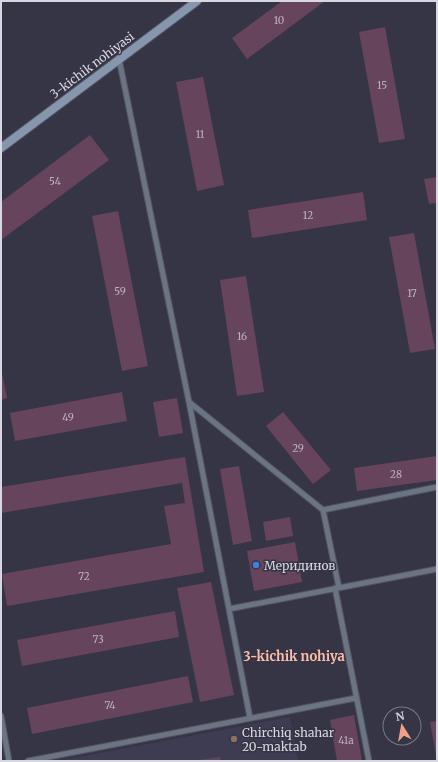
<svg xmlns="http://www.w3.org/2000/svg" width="438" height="762" viewBox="0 0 438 762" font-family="Merriweather,serif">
<rect width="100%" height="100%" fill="#363546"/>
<path fill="#3d3c53" d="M290 717 298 761H58Z"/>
<path fill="#66445c" d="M282 1H325L247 59 232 38Z
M385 27 405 139 379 143 359 32Z
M203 77 224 185 197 191 176 82Z
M90 135 109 160 1 240V202Z
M437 177V203L429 204 424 179Z
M363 192 367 220 252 238 248 210Z
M118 211 148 366 122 371 92 216Z
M414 233 435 349 410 353 389 237Z
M246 276 264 392 237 396 220 280Z
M1 368 7 398 1 400Z
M122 392 127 421 15 441 10 413Z
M177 398 183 433 159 437 153 402Z
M283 412 331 470 313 484 266 426Z
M437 456V480L357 491 354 468Z
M185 457 204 572 7 606 2 574 171 544 164 506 185 503 182 483 1 513V487Z
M239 466 252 541 233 545 220 469Z
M290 517 293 536 266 541 263 522Z
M295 542 302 582 254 591 247 551Z
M211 582 234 695 200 702 177 588Z
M175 611 179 637 22 666 17 640Z
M188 676 193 702 32 734 27 708Z
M354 715 362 761H337L330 720Z
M437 721V755H436L430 722Z
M220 757 221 761H199V760Z"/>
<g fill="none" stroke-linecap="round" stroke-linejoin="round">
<defs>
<path id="lane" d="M119 59 189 402 250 718
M189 402 323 510
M335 588 369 761
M339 588 323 510 437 487
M229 609 437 569
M1 716 9 761
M28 761 356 698"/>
<path id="secondary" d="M1 148 197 1"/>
</defs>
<use href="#lane" stroke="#535262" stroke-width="7"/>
<use href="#secondary" stroke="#535262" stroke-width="10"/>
<use href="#lane" stroke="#6a7483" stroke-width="5"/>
<use href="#secondary" stroke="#8596ad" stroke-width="8"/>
</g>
<circle fill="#3f7fe0" stroke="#363546" stroke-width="1.5" cx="256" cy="565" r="4"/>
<circle fill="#8d6e63" stroke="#363546" stroke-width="1.5" cx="234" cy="739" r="4"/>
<g text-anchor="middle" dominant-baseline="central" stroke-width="3" stroke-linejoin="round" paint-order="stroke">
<g font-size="10" fill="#bbb2c0">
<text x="279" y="20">10</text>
<text x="382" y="85">15</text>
<text x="200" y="134">11</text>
<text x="55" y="181">54</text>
<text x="308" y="215">12</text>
<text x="120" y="291">59</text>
<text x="412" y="293">17</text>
<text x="242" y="336">16</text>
<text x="68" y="417">49</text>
<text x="298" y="448">29</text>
<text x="396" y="474">28</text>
<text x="84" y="576">72</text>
<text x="98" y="639">73</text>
<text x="110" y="705">74</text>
<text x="346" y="740">41a</text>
</g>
<g font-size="12" fill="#d7d7e1" stroke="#363546">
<text transform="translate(92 65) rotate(-37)">3-kichik nohiyasi</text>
</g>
<g font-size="12" fill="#d7d7e1" stroke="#363546" text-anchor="start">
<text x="264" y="565">Меридинов</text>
<text x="242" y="732">Chirchiq shahar<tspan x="242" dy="14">20-maktab</tspan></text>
</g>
<g font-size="13" font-weight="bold" fill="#febdaa" stroke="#363546">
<text x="294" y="656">3-kichik nohiya</text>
</g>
</g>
<rect width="438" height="762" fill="none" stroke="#d7d7e1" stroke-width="4"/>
<g transform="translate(402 726) rotate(349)"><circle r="19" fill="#363546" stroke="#767684"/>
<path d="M0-3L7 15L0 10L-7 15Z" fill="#f39f86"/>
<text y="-6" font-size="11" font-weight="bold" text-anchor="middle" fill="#d7d7e1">N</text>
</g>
</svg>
